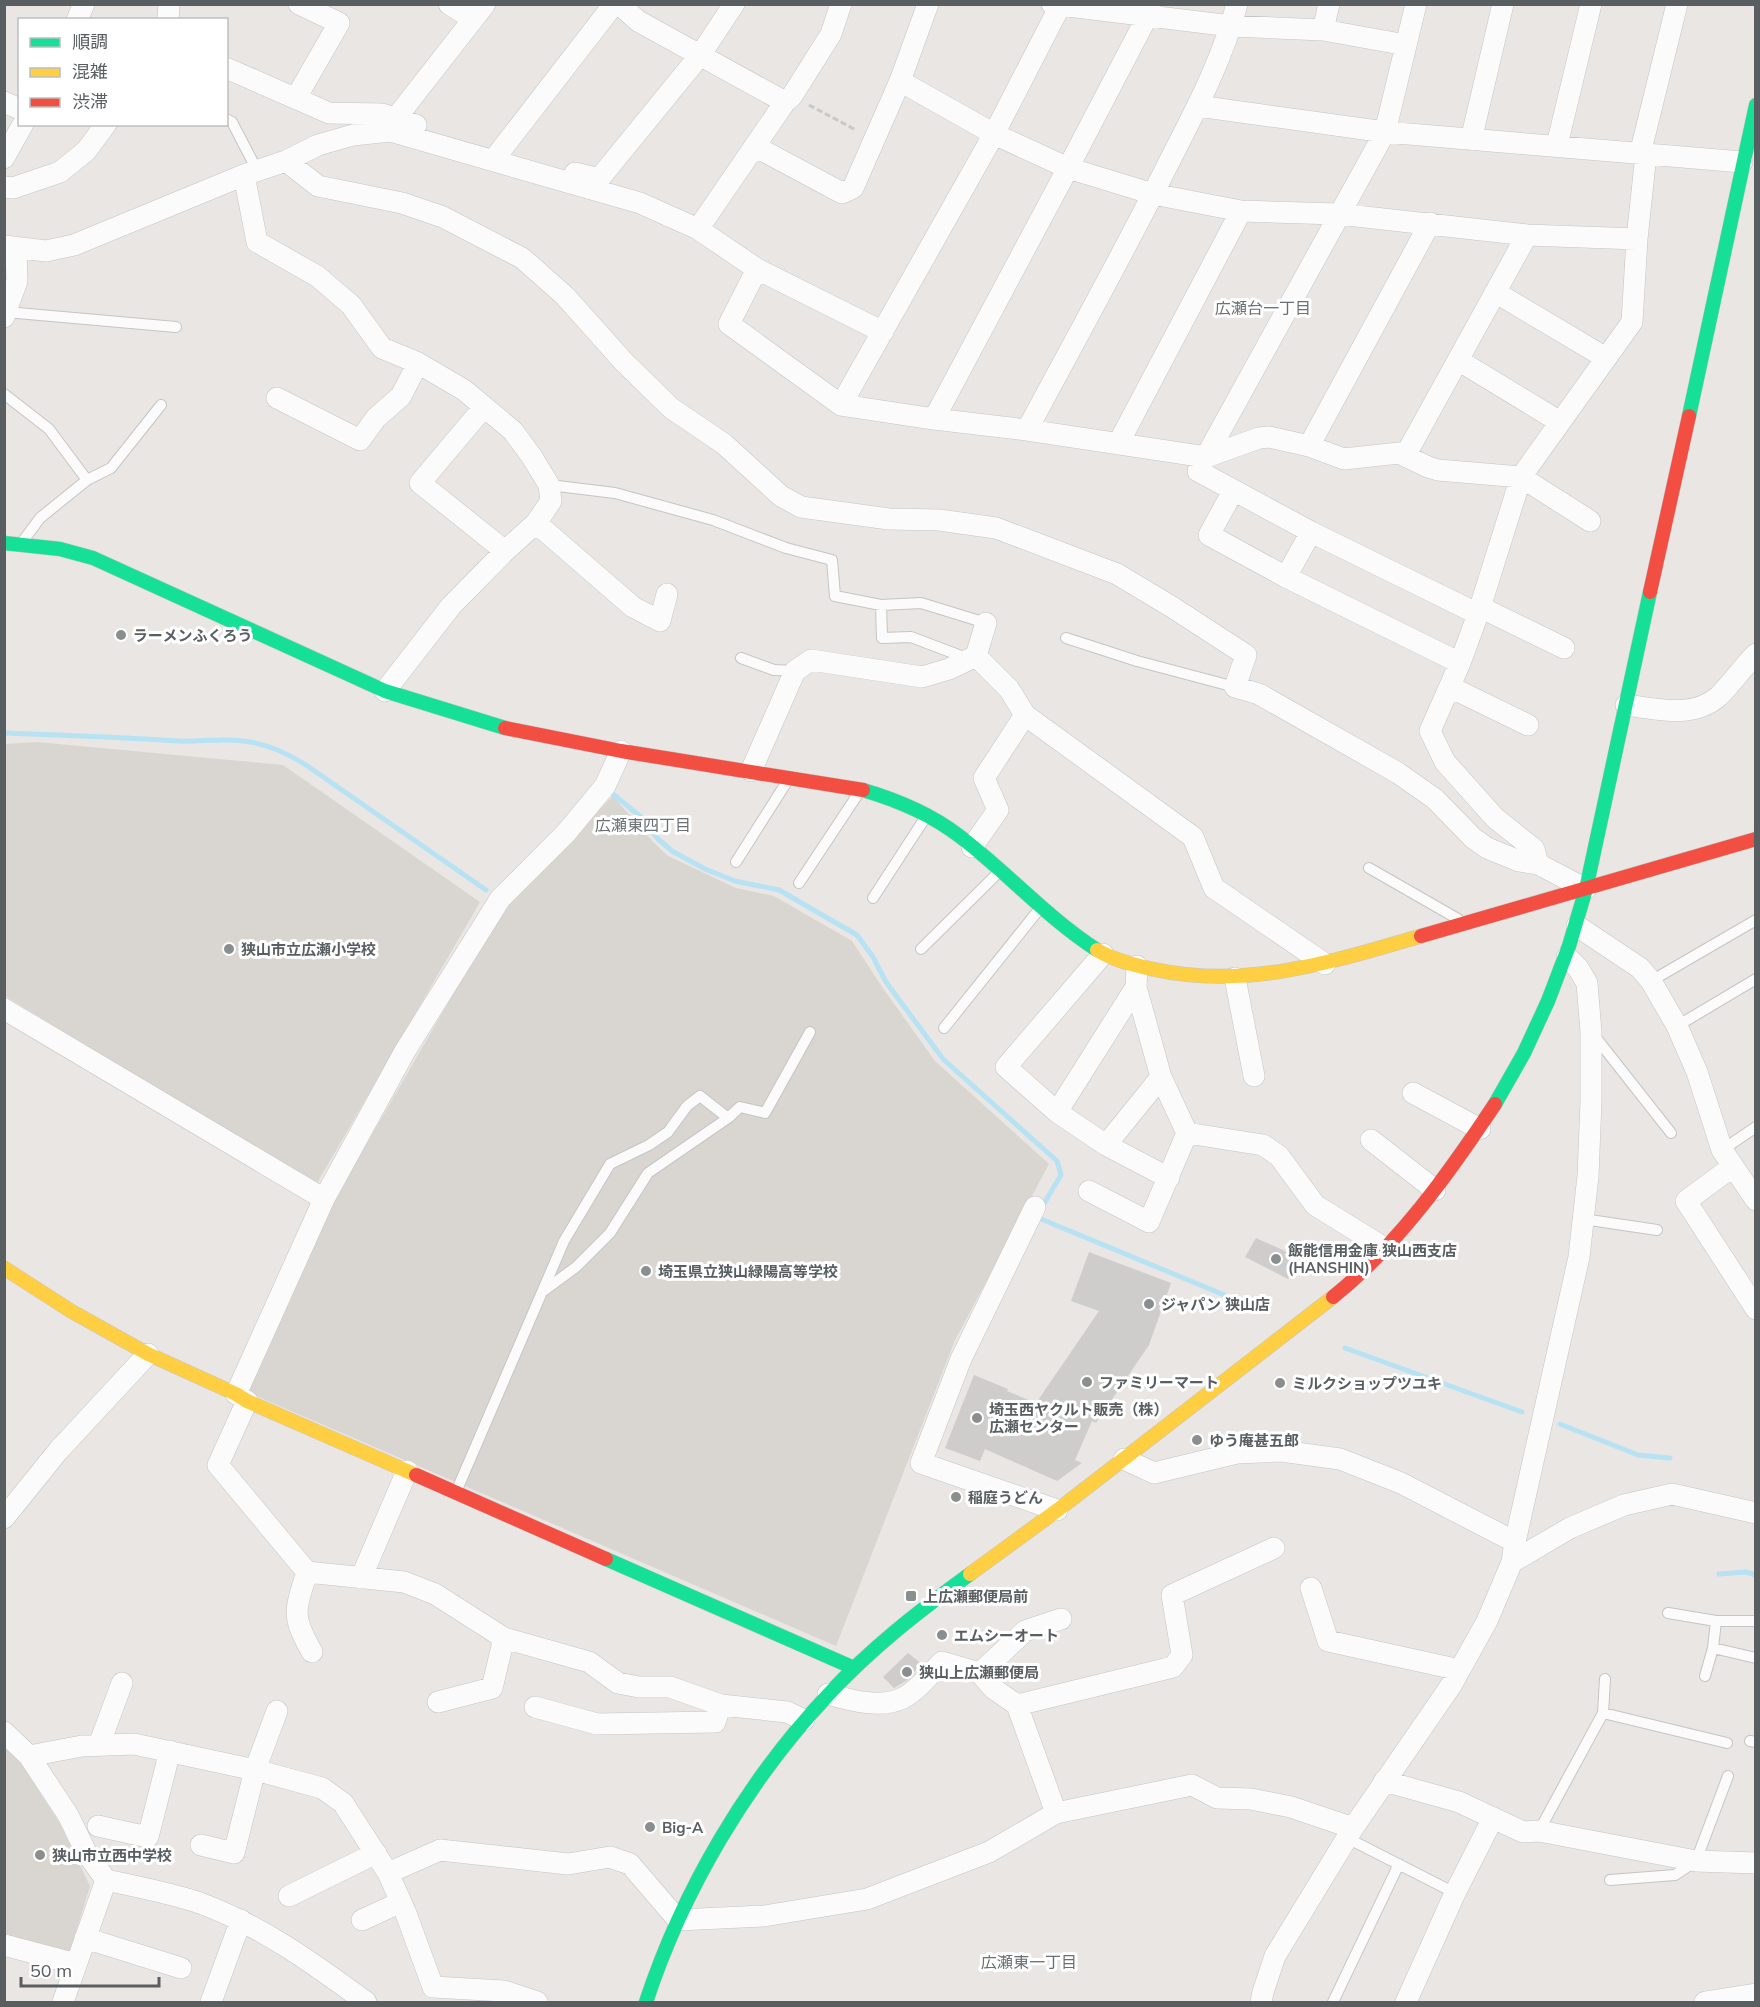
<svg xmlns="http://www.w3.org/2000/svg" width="1760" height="2007" viewBox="0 0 1760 2007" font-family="Mulish,'Noto Sans JP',sans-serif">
<rect width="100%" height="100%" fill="#e9e6e3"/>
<path fill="#d9d6d1" d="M37 742 283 765 480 902 316 1185 5 996 4 744Z
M613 796 653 842 668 856 736 888 774 896 852 941 882 987 935 1061 1049 1164 955 1340 836 1646 247 1392 333 1202 503 908Z
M4 1745 19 1760 60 1824 90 1886 69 1954 5 1937Z"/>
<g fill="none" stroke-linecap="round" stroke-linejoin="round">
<path stroke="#b7e2f3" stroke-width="5" d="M4 733C63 735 120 737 178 741 199 742 221 738 242 741 265 743 287 753 306 765L486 890
M613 794 641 817 658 839 672 851 705 869 735 881 779 890 857 935 873 957 886 982 943 1059 1057 1161 1061 1175 1042 1207
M1036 1217 1263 1311
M1345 1348 1522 1412
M1560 1424 1638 1455 1670 1458
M1719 1574 1746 1572 1756 1575"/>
</g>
<path fill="#cfcdcc" d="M1256 1238 1294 1255 1312 1263 1297 1273 1293 1271 1288 1279 1245 1257Z
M1089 1252 1171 1283 1149 1345 1096 1423 1092 1421 1075 1460 1082 1463 1057 1481 985 1449 980 1461 945 1448 974 1375 1008 1389 1007 1391 1036 1403 1099 1311 1071 1301Z
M908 1653 922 1664 906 1681 894 1688 883 1677Z"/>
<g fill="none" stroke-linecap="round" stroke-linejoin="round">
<defs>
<path id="lane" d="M226 119 232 122 258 172
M6 312 176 327
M4 394 49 429 87 480 40 518 23 541
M87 480 111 468 161 405
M549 485 615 493 713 520 786 548 832 560 835 596 881 605 921 603 986 623
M881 605 882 638 911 637 969 659
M1066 638 1137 661 1235 687
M741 658 774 670 795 671
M736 862 788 780
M1369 868 1458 919
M799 883 860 791
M873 898 927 815
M921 949 1000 871
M1651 981 1756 920
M1677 1026 1756 979
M944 1028 1041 907
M1593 1034 1671 1133
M1722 1150 1756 1127
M1583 1219 1657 1230
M542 1292 576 1267 610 1233 648 1173 728 1118 740 1107 765 1113 810 1032
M456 1492 564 1241 610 1164 649 1145 668 1132 687 1106 700 1096 728 1118
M1668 1613 1716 1621H1756
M1713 1648 1756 1658
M1705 1676 1713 1648 1716 1621
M1603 1713 1727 1743
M1750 1741 1756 1742
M1539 1831 1603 1713 1605 1679
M1347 1838 1455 1893
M1610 1880 1675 1875 1696 1861 1728 1776
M1333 2002 1399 1864"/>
<path id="street" d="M449 4 473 19
M619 4 638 21 785 102 698 229
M1052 4 1231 26 1323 30 1406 45
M1416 4 1385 132 1198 471 1311 532 1478 614
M77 20 84 4
M168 20 169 4
M1323 30 1329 4
M226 68 329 113 382 114 416 125
M900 81 994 134 1068 168 1153 194 1241 211 1338 214 1527 235 1637 239
M296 98 339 23 299 4
M4 102 20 109
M785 102 792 96 831 34 841 4
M1198 106 1385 132 1742 162
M396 118 485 4
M1471 140 1503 4
M1557 145 1591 4
M756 147 842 193 853 188 900 81 928 4
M498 154 614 4
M1640 154 1677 4
M4 158 23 124
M286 161 318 186 402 203 443 217 522 258 565 296 623 361 671 408 724 444 781 496 801 507 889 519 939 520 996 528 1117 574 1172 607 1246 655 1235 687 1259 694 1398 773 1435 799 1473 838 1487 848 1519 861 1538 864 1586 889
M575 173 599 179 701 54 734 4
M244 175 257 242 317 276 351 305 382 348 418 363 464 390 513 431 532 457 549 485 551 501 536 523 505 551 451 606 385 691
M4 187 13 188 60 172 86 151 106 124
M4 246 46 251 74 245 244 175 286 161 318 145 353 135 390 131 640 203 698 229 757 269 883 332
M757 269 729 324 841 405 934 419 1027 430 1206 457 1259 438 1269 437 1309 446 1344 459 1399 453 1428 467 1438 470 1521 477 1590 521
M1495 292 1606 358
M4 317 17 281 16 248
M1458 360 1560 422
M277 398 360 440 376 418 401 396 418 363
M841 405 994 134 1061 4
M484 407 420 483 505 551
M934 419 1068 168 1148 15 1150 4
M1027 430C1074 342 1122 256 1166 168 1193 115 1222 62 1237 4
M1118 444 1241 211
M1309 446 1430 223
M1405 456 1527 235
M1233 491 1209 535 1286 577 1460 663
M536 523 633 607 660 621 667 594
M1286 577 1311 532
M1480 607 1564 648
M976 656 1009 689 1025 715 1193 837 1214 888 1325 964
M1450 687 1528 725
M1626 705C1658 709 1693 719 1719 696 1732 683 1743 667 1756 654
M751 771 795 671 811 660 922 677 949 669 976 656 986 623
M972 847 998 810 984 778 1025 715
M1538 864 1534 849 1495 818 1445 762 1430 731 1460 663 1478 614 1521 477 1632 322 1637 239 1646 154
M1577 926 1640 968 1651 981 1677 1026 1697 1072 1722 1150 1756 1200
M1103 954 1006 1067 1057 1112 1106 1145 1169 1178
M1137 966 1136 987 1161 1077 1187 1133 1263 1145 1279 1156 1315 1205 1386 1249
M1235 978 1254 1076
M4 1009 324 1199
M1413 1093 1480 1129
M1057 1112 1136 987
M1371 1140 1435 1190
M1106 1145 1161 1077
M1732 1167 1686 1201 1756 1309
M1089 1191 1149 1222 1187 1133
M1035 1207 961 1359 921 1463 1057 1510
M236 1394 324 1199 405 1051 500 899 566 833 605 786 621 751
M247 1401 218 1465 307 1572C295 1611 291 1615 312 1652
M1124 1459 1154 1473 1237 1453 1281 1451 1340 1459 1401 1483 1515 1542
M4 1518 58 1451 148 1354
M1512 1562 1570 1528 1624 1505 1672 1494 1756 1513
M307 1572 404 1582 435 1594 504 1638 589 1662 618 1683 639 1687H670L721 1705 787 1712 804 1720
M361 1578 407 1471
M1311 1588 1328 1641 1460 1670
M828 1694C850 1700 881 1709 903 1698 918 1690 930 1674 942 1662L980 1673
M438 1702 492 1688 504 1638
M1017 1705 1173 1667 1182 1655 1172 1595 1274 1548
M535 1707 597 1724 715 1722 721 1705
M4 1732 29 1756 68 1815 86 1852 106 1880C137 1887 170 1893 200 1903 262 1926 314 1964 366 2002
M99 1745 122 1683
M29 1756 82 1746 134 1744 255 1770 322 1788 343 1803 388 1873 405 1911 433 1987 504 1991 537 2002
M1384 1781 1459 1802 1523 1832 1539 1831 1696 1861 1756 1863
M1056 1813 1017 1705 994 1689 980 1673 1025 1631 1061 1619
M98 1826 148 1837 170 1751
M201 1845 234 1853 255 1770 277 1711
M388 1873 440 1850 568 1864 610 1857 630 1864 678 1920 764 1916 867 1899 989 1852 1056 1813 1192 1785 1217 1798 1251 1799 1291 1807 1353 1828
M289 1896 376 1853
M362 1920 401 1902
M85 1938 181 1968
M4 1945 76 1964
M63 2002 106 1880
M211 2002 241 1920
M1261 2002 1263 1992 1275 1956 1353 1828 1452 1684 1487 1621 1512 1562 1515 1542 1579 1257 1588 1176 1591 1102V1032L1587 983 1578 968 1567 957
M1406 2002 1455 1893 1493 1818
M1705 2002 1756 1994"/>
<path id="fast" d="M1689 416 1756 105
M4 543 60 549 93 558 385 691 505 728
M863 790C897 800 929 813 958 835 1006 871 1046 917 1097 950
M1495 1104 1524 1053 1548 1001 1569 946 1586 889 1650 592
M606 1559 854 1668
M646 2002C683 1890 747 1781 828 1695 870 1649 919 1611 970 1574"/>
<path id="slow" d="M1097 950C1113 960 1134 965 1152 969 1247 990 1331 962 1421 936
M4 1268 71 1311 148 1354 236 1394 247 1401 416 1475
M970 1574 1059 1509 1333 1297"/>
<path id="jam" d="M1650 592 1689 416
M505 728 621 751 863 790
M1421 936 1756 839
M1333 1297C1398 1245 1449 1173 1495 1104
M416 1475 606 1559"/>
</defs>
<use href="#lane" stroke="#c5c5c5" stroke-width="12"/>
<use href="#street" stroke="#c5c5c5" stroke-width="22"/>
<use href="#fast" stroke="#c5c5c5" stroke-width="15"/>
<use href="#slow" stroke="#c5c5c5" stroke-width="15"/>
<use href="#jam" stroke="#c5c5c5" stroke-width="15"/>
<path stroke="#c5cac6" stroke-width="3" stroke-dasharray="6 3" stroke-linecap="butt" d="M809 105 856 130"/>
<use href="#lane" stroke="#fcfbfb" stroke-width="10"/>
<use href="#street" stroke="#fcfbfb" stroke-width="21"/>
<use href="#fast" stroke="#16e098" stroke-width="14"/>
<use href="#slow" stroke="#ffcf43" stroke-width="14"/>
<use href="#jam" stroke="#f24e42" stroke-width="14"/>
</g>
<g fill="#8b8e8e" stroke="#fff" stroke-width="2">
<circle cx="121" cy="635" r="6"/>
<circle cx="229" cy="949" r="6"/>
<circle cx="1276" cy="1259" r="6"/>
<circle cx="646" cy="1271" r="6"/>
<circle cx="1149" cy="1304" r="6"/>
<circle cx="1087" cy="1382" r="6"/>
<circle cx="1280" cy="1383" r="6"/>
<circle cx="977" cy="1418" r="6"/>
<circle cx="1197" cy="1440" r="6"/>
<circle cx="956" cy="1497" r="6"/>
<rect x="905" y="1590" width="12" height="12" rx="3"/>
<circle cx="942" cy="1635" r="6"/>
<circle cx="907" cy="1672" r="6"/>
<circle cx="650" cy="1827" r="6"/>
<circle cx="40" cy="1855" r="6"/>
</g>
<g text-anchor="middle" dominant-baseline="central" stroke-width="6" stroke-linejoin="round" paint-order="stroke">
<g font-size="15" font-weight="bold" fill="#595e61" stroke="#fff" text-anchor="start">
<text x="133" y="635">ラーメンふくろう</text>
<text x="241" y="949">狭山市立広瀬小学校</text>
<text x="1288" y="1250">飯能信用金庫 狭山西支店<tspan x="1288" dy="17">(HANSHIN)</tspan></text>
<text x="658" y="1271">埼玉県立狭山緑陽高等学校</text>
<text x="1161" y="1304">ジャパン 狭山店</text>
<text x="1099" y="1382">ファミリーマート</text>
<text x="1292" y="1383">ミルクショップツユキ</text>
<text x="989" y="1409">埼玉西ヤクルト販売（株）<tspan x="989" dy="17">広瀬センター</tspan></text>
<text x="1209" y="1440">ゆう庵甚五郎</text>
<text x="968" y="1497">稲庭うどん</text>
<text x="923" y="1596">上広瀬郵便局前</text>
<text x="954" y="1635">エムシーオート</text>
<text x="919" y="1672">狭山上広瀬郵便局</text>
<text x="662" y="1827">Big-A</text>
<text x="52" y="1855">狭山市立西中学校</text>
</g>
<g font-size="16" fill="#6a7073" stroke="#fff">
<text x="1263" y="308">広瀬台一丁目</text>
<text x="643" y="825">広瀬東四丁目</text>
<text x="1029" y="1962">広瀬東一丁目</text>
</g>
</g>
<rect width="1760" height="2007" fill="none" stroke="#595e61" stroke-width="12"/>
<rect x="18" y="18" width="210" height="108" fill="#ffffff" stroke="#bdbfc0" stroke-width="1.5"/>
<rect x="30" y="38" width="30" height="9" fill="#16e098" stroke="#bdbfc0" stroke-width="1.5"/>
<text x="72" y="48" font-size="18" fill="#595e61">順調</text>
<rect x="30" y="68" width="30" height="9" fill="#ffcf43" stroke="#bdbfc0" stroke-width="1.5"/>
<text x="72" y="78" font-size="18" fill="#595e61">混雑</text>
<rect x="30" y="98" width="30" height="9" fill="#f24e42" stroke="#bdbfc0" stroke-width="1.5"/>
<text x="72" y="108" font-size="18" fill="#595e61">渋滞</text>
<path d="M21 1977v9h138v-9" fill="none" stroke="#595e61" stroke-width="3"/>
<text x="30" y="1977" font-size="18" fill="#595e61" stroke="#ffffff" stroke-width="4.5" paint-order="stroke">50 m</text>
</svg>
